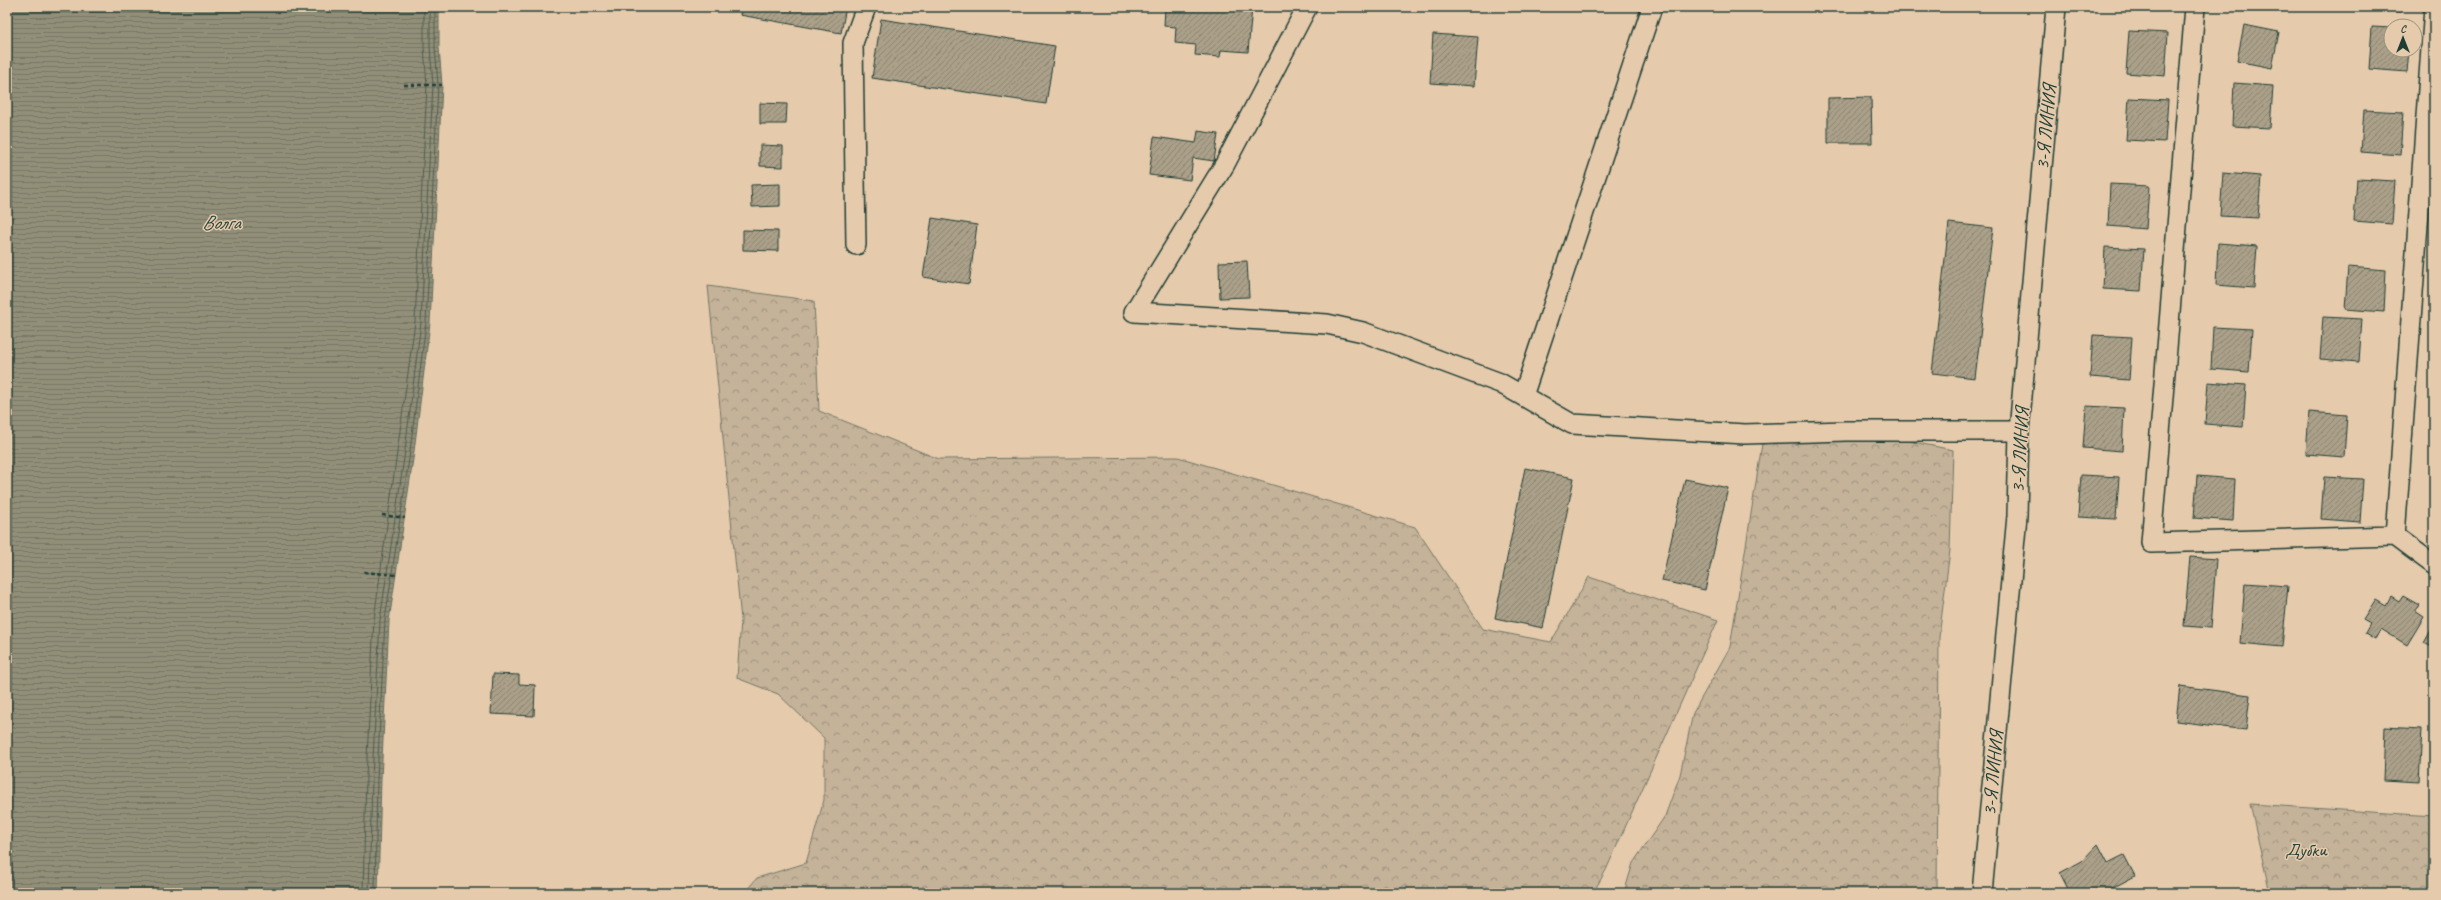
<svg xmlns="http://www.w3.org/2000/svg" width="2441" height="900" viewBox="0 0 2441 900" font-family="Caveat,sans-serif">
<defs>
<pattern id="forest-crowns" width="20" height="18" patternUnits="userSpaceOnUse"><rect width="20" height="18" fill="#c4b299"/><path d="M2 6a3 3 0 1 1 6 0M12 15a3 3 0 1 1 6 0" fill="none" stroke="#9f927e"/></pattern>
<pattern id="water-rules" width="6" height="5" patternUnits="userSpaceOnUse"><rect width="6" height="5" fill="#928f79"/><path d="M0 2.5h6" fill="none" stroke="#777664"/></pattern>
<pattern id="building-hatch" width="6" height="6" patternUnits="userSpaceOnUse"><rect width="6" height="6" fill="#aba089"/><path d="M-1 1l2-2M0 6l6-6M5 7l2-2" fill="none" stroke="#8b8471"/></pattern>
</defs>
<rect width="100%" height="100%" fill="#e5caac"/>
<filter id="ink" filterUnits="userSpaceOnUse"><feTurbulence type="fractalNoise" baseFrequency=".025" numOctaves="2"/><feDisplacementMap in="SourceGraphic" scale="8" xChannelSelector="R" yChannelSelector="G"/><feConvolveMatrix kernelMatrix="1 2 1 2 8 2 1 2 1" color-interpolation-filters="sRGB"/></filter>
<g filter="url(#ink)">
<path fill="url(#forest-crowns)" stroke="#727866" d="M708 286 814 301 819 411 939 459 1178 457 1415 527 1483 629 1551 642 1589 577 1718 620 1606 870 1593 893H744L757 878 806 863 824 800V738L778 694 737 678 741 620Z
M1830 437 1908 441 1953 450 1950 550 1939 637 1937 893H1624L1633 863 1665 816 1680 775 1693 713 1730 647 1762 444Z
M2250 804 2434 816V893H2270Z"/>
<path fill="url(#water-rules)" stroke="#646e5d" d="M7 7H439V47L442 85 430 323 413 459 389 621 381 779 378 893H7Z"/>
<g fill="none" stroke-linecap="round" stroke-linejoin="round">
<path stroke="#4d5e50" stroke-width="1" d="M363 893 366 778 374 619 415 322 427 85 424 47V7
M369 893 372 779 380 620 404 458 421 322 433 85 430 47V7
M375 893 377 779 385 620 409 459 426 323 438 85 435 47V7"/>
</g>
<path fill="url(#building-hatch)" stroke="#1f3d34" d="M741 7H846L841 33 740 15Z
M1165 7H1252L1248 52 1221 50 1220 57 1195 55 1196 45 1175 43 1176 27 1164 26Z
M2363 7H2401V12L2363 9Z
M881 19 1055 46 1046 104 872 78Z
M2244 25 2279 32 2272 68 2237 61Z
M2372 27 2391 28V50H2409L2407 72 2369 69Z
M2129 31 2168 33 2165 76 2126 73Z
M1433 34 1478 37 1474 86 1430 83Z
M2234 83 2273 86 2270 128 2232 126Z
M1871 97 1872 143H1828V98Z
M2129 98 2168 100 2165 142 2126 140Z
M760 103 787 104 786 124H760Z
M2364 110 2403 112 2400 155 2361 152Z
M1198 131 1218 134 1214 161 1193 158 1190 180 1149 175 1154 137 1196 143Z
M760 145 783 146V167L760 166Z
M2223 173 2261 176 2258 218 2220 216Z
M2357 179 2395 181 2392 224 2354 221Z
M780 184V206L752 207 751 185Z
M2110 184 2149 186 2146 229 2108 226Z
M932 218 977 225 969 284 923 277Z
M1949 223 1993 228 1975 378 1932 373Z
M743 230 778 231V251L743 250Z
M2218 243 2257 246 2254 288 2216 285Z
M2105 247 2144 249 2141 291 2103 289Z
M1247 261 1249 297 1220 298 1219 262Z
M2348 267 2386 270 2384 312 2345 309Z
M2323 317 2362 319 2359 362 2320 359Z
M2213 327 2252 329 2249 372 2211 369Z
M2093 335 2132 337 2129 380 2090 377Z
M2208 382 2246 385 2243 427 2205 424Z
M2086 406 2124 408 2122 451 2083 448Z
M2309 412 2347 415 2344 457 2306 454Z
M1525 468 1574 478 1543 628 1495 618Z
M2081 475 2119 477 2116 519 2078 517Z
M2197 476 2235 479 2233 521 2194 518Z
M2324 477 2363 479 2360 522 2321 519Z
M1685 479 1728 488 1705 590 1662 581Z
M2190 557 2216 559 2211 628 2184 626Z
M2245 583 2288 586 2282 647 2240 643Z
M2403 596 2419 605 2415 611 2424 617 2407 645 2381 629 2375 639 2365 633 2370 624 2363 620 2376 600 2386 606 2391 597 2399 602Z
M2434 625V648L2424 643Z
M493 674 519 675V684L535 685 534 716 491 714Z
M2180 686 2250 695 2246 730 2176 721Z
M2385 727 2422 729 2419 782 2383 780Z
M2098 844 2108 863 2124 855 2135 876 2103 893H2070L2060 873 2082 861Z"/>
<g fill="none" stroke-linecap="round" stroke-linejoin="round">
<defs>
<path id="minor" d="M1307 7 1225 164 1134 312 1327 324 1363 332 1500 383 1572 424 1745 434 1845 431H2019
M2195 7 2151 543 2395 536 2434 565
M856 245 853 43 866 7
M1523 396 1652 7
M2395 536 2434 8
M1982 893 2017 516 2019 431 2056 7"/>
</defs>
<use href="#minor" stroke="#1f3d34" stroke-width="22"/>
<path stroke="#1f3d34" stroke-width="2.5" stroke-dasharray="4 3" stroke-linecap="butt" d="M404 85H442
M382 515 405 518
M364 572 396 575"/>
<use href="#minor" stroke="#e5caac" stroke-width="19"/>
</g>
</g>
<g text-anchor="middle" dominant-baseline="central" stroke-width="3" stroke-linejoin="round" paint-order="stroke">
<g font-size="19" fill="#1f3d34" stroke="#e5caac">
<text transform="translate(2046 127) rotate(-85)">3-Я ЛИНИЯ</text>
<text transform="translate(2020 450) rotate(-87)">3-Я ЛИНИЯ</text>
<text transform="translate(1993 773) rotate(-85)">3-Я ЛИНИЯ</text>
</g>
<g font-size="19" fill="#274339" stroke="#e5caac">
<text x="2306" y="850">Дубки</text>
</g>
<g font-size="20" font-style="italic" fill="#2a453b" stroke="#e5caac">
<text x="221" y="222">Волга</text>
</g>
</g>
<rect width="2441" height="900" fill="none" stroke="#e5caac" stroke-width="24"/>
<rect x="12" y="12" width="2417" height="876" fill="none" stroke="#1f3d34" stroke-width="1.5" filter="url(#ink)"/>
<g transform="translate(2403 38)"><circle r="19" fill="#e5caac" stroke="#96927c"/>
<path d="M0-3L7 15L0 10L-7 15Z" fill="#1f3d34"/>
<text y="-6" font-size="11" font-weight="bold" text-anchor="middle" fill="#1f3d34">С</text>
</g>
</svg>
